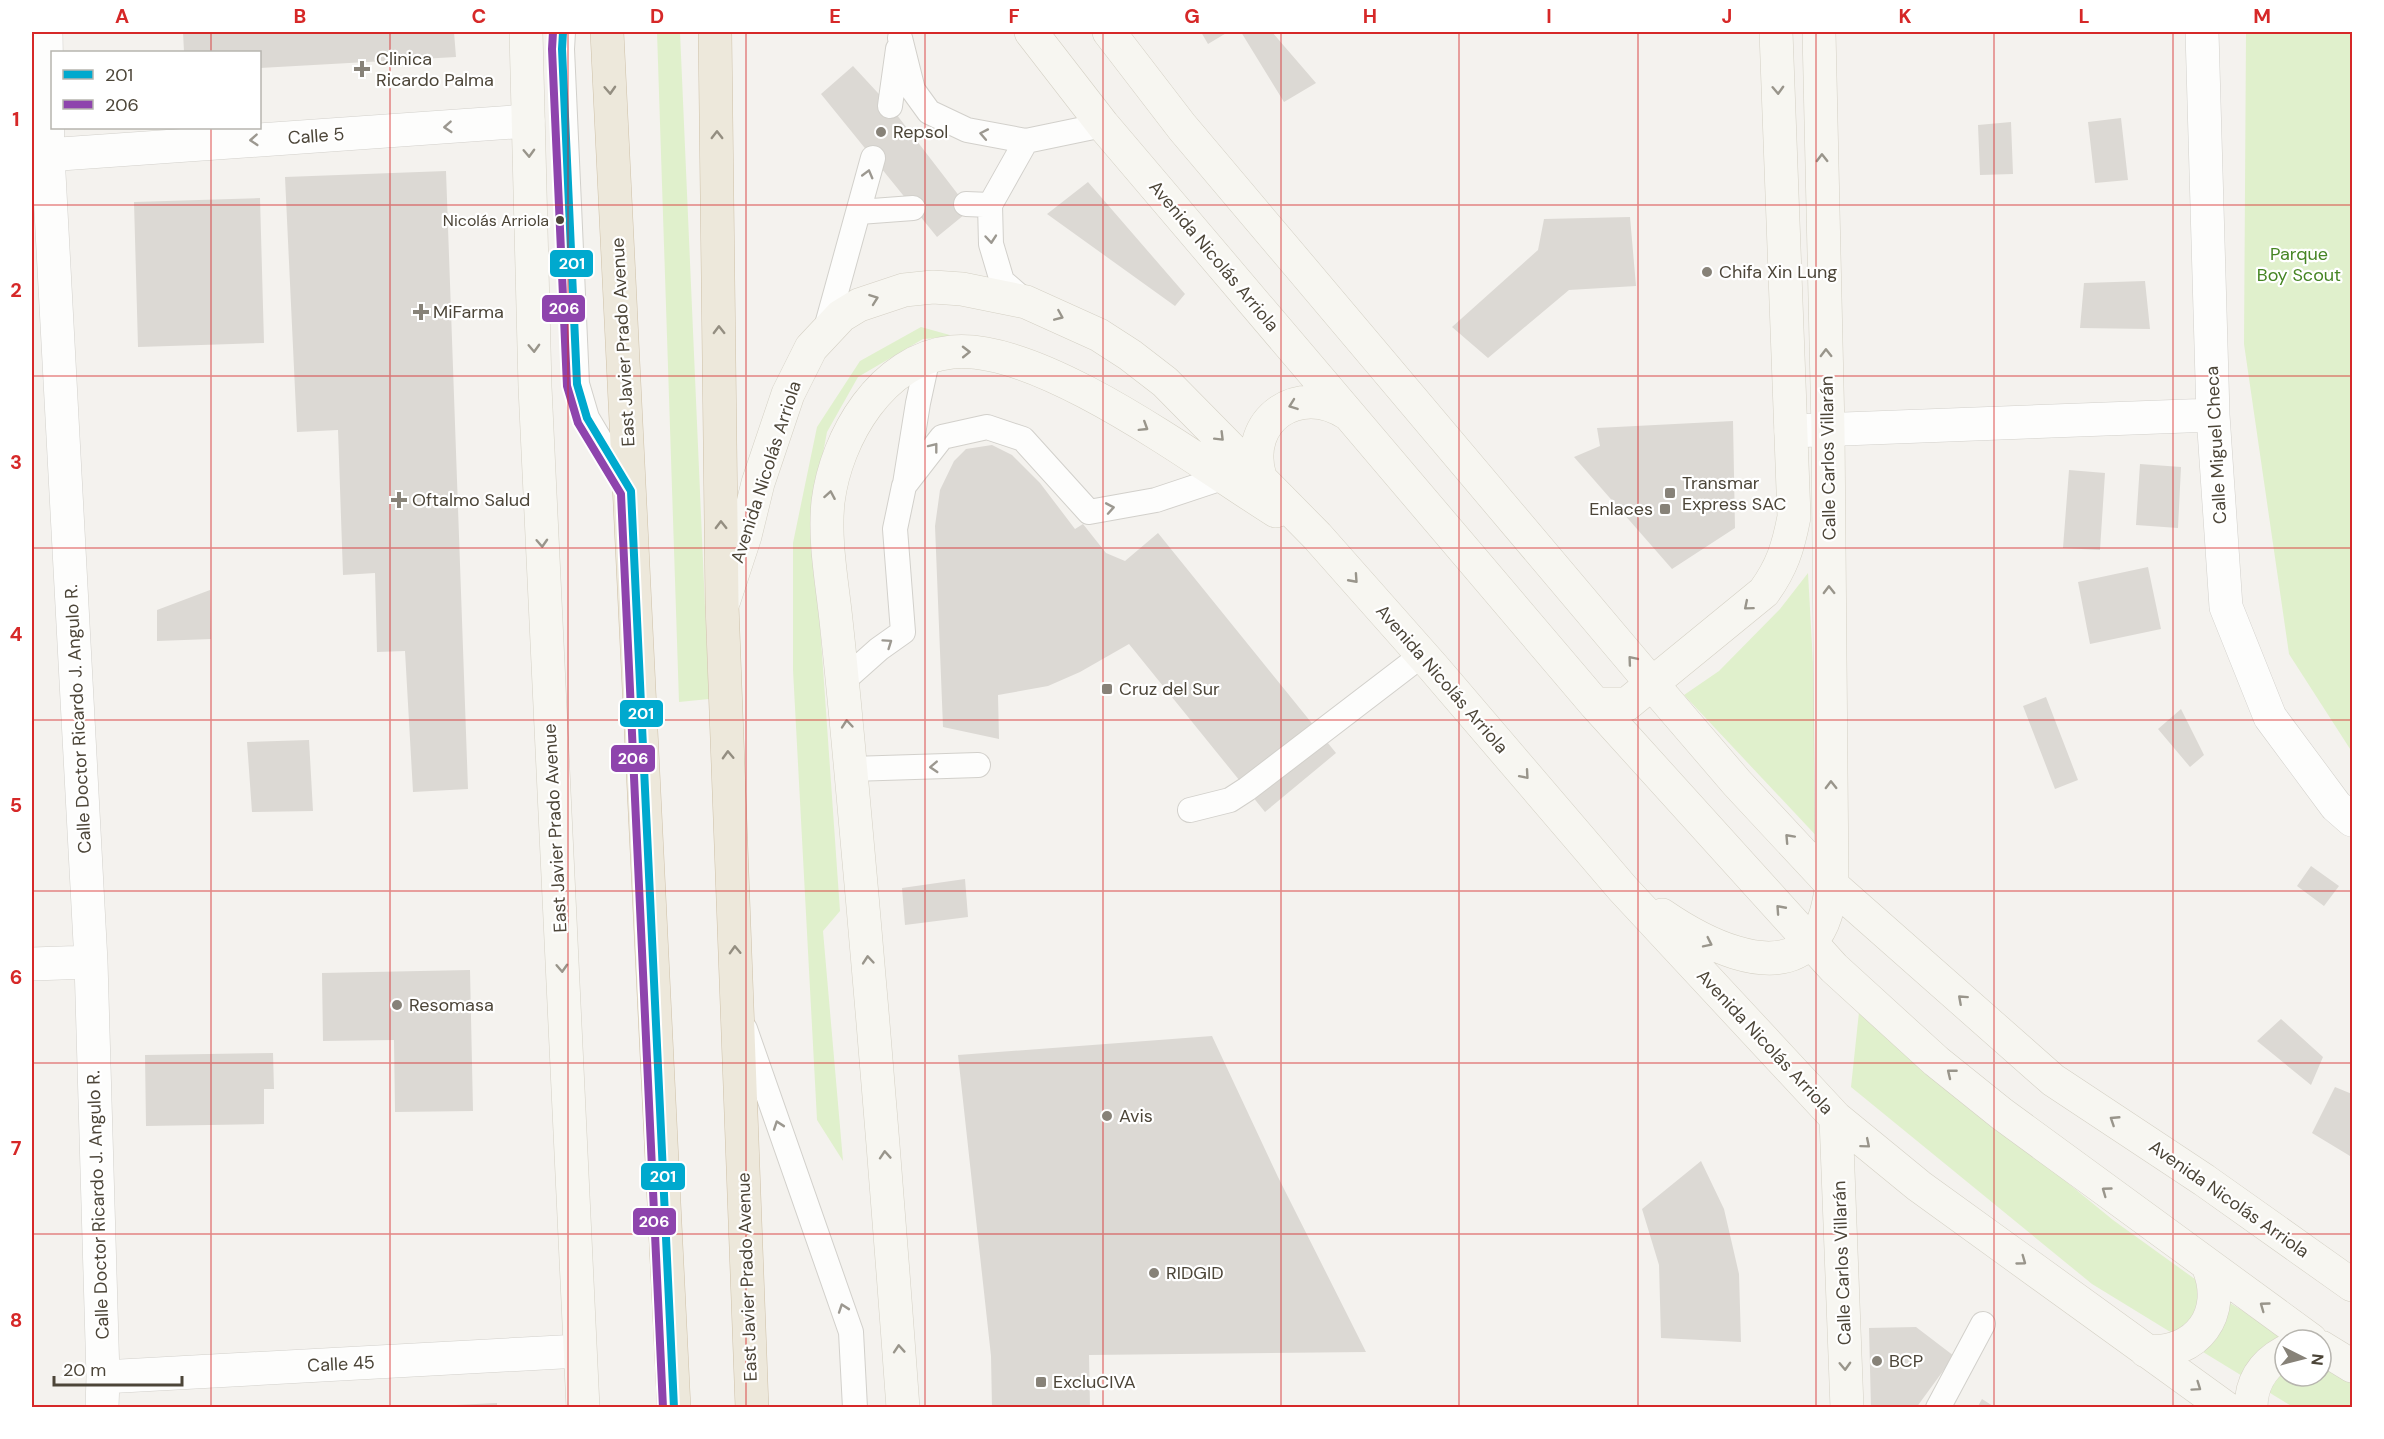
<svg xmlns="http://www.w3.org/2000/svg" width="2384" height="1439" viewBox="0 0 2384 1439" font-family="'DM Sans',sans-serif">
<rect width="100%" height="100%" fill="#f4f2ee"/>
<path fill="#e0f0cc" d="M657 32H680L709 699 679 702Z
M2246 32H2352V752L2289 654 2244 344Z
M921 327 957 337 923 339 858 377 827 432 812 511 840 911 823 931 843 1161 817 1120 793 670V543L817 427 860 361Z
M1808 573 1823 843 1684 695 1719 671 1780 609Z
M1859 1012 2113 1220 2217 1295 2290 1340H2285V1376H2321V1360L2352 1379V1407H2293L2092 1284 1851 1087Z"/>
<path fill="#dcd9d4" d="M183 32H454L456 57 260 68V52H184Z
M1201 32H1228L1208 44Z
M1241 32H1272L1316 83 1284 102Z
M853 66 890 106 970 210 937 237 821 94Z
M2121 118 2128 180 2095 183 2088 122Z
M2011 122 2013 174 1980 175 1978 125Z
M446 171 468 789 413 792 405 651 377 652 375 573 343 575 338 430 297 432 285 177Z
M1088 182 1185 294 1175 306 1047 214Z
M260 198 264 343 138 347 134 202Z
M1630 217 1636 286 1569 290 1488 358 1452 327 1538 250 1544 219Z
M2145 281 2150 329 2080 328 2084 283Z
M1733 421 1735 528 1672 569 1574 457 1600 446 1597 428Z
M992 445 1012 455 1040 483 1075 529 1083 524 1106 553 1125 561 1158 533 1336 753 1265 812 1129 644 1080 672 1048 686 998 695 999 739 943 727 935 526 940 490 954 461 966 449Z
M2140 464 2181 467 2178 528 2136 525Z
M2069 470 2105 473 2100 550 2063 548Z
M2148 567 2161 629 2090 644 2078 582Z
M210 590 211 639 157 641V610Z
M2046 697 2078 780 2055 789 2023 706Z
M2181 709 2204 755 2190 767 2158 729Z
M309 740 313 811 252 812 247 742Z
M2311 866 2339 886 2324 906 2297 886Z
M965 879 968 917 905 925 902 888Z
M470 970 473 1111 395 1112 394 1040 323 1041 322 973Z
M2281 1019 2323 1057 2311 1085 2257 1041Z
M1212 1036 1278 1177 1366 1352 1089 1355 1090 1408H992L991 1356 958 1055Z
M273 1053 274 1089H264V1124L146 1126 145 1055Z
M2335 1087 2352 1094V1152L2350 1156 2312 1133Z
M1701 1161 1724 1209 1739 1274 1741 1342 1661 1338 1659 1265 1642 1209Z
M1916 1327 1954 1356 1916 1408H1871L1869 1328Z
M1982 1399 1996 1408H1977Z
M497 1403V1408H435V1406Z"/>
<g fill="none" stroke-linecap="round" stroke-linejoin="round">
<defs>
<path id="lane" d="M563 32 562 49 577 384 587 418 628 487
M900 38 913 90 929 112 967 130 1026 141 1103 125
M890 106 898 49
M966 204 990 205 991 244 1002 281 1025 301
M990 205 1026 141
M859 212 913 208
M825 332 873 158
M905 484 918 403 928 357
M843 681 879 649 903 632 895 529 904 486 942 437 987 427 1023 439 1089 512 1156 500 1222 478
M851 769 978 765
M1190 810 1230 800 1247 789 1422 655
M745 1029 851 1332 855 1408
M1938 1408 1983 1324"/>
<path id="street" d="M46 32 48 155 91 962 103 1377 102 1408
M2202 32 2213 415 2226 607 2270 717 2336 806 2352 820
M32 156 528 121
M1791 431 2213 415
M32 964 91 962
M103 1377 579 1351"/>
<path id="secondary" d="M526 32 535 387 583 1408
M1031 32 1103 125 1595 704 1834 968 1936 1061 2002 1114 2311 1340
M1109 32 1182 127 1653 685 1737 783 1832 885 2053 1080 2204 1180 2352 1285
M1260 477C1243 420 1299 381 1348 414
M724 600 745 536 758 483 788 394 811 348 841 316 859 305 904 290 933 287 962 289 1026 302 1099 335 1130 355 1165 382 1317 536 1433 667 1623 889 1836 1118 1919 1186 2226 1408
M1595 704H1627L1764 592C1782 567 1788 548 1794 517L1776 32
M1662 915C1697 939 1773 982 1811 941 1825 927 1829 904 1832 885L1828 430 1819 32
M1836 1118 1847 1408
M2321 1347 2352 1366
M2146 1351C2197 1356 2228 1313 2208 1266
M903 1408C888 1199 871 991 852 784 847 729 842 675 836 620 832 582 824 541 828 502 836 437 882 359 952 352 1041 343 1199 463 1276 511
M2251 1408C2251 1382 2263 1364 2285 1352"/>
<path id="highway" d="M607 32 674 1408
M715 32 722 604 752 1408"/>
</defs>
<use href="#lane" stroke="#d2d0cb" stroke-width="26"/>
<use href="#street" stroke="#d2d0cb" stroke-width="34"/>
<use href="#secondary" stroke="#d4d0c4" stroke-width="34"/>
<use href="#highway" stroke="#cec0a7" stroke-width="34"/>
<use href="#lane" stroke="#fdfdfc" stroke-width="24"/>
<use href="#street" stroke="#fdfdfc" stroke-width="33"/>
<use href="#secondary" stroke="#f7f6f1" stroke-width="33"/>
<use href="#highway" stroke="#ede8db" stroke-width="33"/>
<defs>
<path id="bus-1" d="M563 32 562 49 577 384 587 418 631 491 674 1408"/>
<path id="bus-2" d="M553 32 552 49 567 386 578 423 621 494 663 1408"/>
</defs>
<use href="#bus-1" stroke="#fff" stroke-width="12"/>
<use href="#bus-2" stroke="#fff" stroke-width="12"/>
<use href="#bus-1" stroke="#00a9ce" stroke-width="8"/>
<use href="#bus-2" stroke="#8e44ad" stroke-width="8"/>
</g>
<defs><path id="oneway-chevron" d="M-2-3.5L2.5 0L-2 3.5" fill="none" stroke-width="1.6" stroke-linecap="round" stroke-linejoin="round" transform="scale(1.5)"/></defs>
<g stroke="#948e81">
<use href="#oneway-chevron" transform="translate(610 90) rotate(87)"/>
<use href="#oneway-chevron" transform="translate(717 135) rotate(-90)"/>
<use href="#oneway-chevron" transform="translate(719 330) rotate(-91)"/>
<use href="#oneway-chevron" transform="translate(721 525) rotate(-91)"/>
<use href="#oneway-chevron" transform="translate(728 755) rotate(-92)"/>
<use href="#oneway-chevron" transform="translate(735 950) rotate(-92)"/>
</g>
<g stroke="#99958b">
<use href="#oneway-chevron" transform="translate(1778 90) rotate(88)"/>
<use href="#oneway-chevron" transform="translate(529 153) rotate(88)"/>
<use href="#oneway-chevron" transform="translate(1822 158) rotate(-91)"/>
<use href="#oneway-chevron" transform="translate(874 299) rotate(-20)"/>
<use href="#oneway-chevron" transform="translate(1059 316) rotate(23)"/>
<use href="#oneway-chevron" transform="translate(534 348) rotate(88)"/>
<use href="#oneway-chevron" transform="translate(966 352) rotate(-1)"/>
<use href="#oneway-chevron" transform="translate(1826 353) rotate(-91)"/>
<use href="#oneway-chevron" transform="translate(1293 405) rotate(160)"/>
<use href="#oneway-chevron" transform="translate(1144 427) rotate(32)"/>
<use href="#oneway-chevron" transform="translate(1220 437) rotate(45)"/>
<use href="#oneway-chevron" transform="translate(830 495) rotate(-80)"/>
<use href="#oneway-chevron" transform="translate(542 543) rotate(87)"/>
<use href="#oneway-chevron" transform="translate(1354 579) rotate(48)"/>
<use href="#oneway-chevron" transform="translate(1829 590) rotate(-91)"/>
<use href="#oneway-chevron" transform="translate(1748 606) rotate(140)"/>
<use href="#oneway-chevron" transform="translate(1632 660) rotate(-130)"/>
<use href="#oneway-chevron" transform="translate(847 724) rotate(-95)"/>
<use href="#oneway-chevron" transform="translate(1525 775) rotate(49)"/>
<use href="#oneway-chevron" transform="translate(1831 785) rotate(-91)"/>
<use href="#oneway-chevron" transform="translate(1789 838) rotate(-133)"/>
<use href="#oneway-chevron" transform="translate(1780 909) rotate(-132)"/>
<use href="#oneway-chevron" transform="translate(1708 943) rotate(26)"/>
<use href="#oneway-chevron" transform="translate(868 960) rotate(-95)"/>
<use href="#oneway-chevron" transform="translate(562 968) rotate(87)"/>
<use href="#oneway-chevron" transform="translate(1962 999) rotate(-138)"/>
<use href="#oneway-chevron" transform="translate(1951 1073) rotate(-141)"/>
<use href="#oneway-chevron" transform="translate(2114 1120) rotate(-147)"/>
<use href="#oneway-chevron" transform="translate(1866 1144) rotate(40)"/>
<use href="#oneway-chevron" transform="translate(885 1155) rotate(-94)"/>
<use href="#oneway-chevron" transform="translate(2106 1191) rotate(-144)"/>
<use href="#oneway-chevron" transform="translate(2022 1261) rotate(36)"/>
<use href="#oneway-chevron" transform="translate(2264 1306) rotate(-144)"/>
<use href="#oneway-chevron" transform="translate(899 1349) rotate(-94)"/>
<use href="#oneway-chevron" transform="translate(1845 1366) rotate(88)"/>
<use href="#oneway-chevron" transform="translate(2197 1387) rotate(35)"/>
</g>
<g stroke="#9c9890">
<use href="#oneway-chevron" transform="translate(448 127) rotate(176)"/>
<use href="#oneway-chevron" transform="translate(984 134) rotate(-169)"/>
<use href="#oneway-chevron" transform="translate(254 140) rotate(176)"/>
<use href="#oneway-chevron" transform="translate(868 174) rotate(-75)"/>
<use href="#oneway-chevron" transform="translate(991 239) rotate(85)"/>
<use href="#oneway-chevron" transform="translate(934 447) rotate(-52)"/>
<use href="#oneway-chevron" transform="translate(1110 508) rotate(-10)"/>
<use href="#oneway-chevron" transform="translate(888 643) rotate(-35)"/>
<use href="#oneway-chevron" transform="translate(934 767) rotate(177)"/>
<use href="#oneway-chevron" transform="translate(778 1125) rotate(-109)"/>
<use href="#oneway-chevron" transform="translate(843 1308) rotate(-109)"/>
</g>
<path fill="none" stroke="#d62828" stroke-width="1.5" stroke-opacity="0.55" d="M211 32V52M390 32V1408M568 32V1408M746 32V1408M925 32V1408M1103 32V1408M1281 32V1408M1459 32V1408M1638 32V1408M1816 32V1408M1994 32V1408M2173 32V1408M211 128V1408M32 205H2352M32 376H2352M32 548H2352M32 720H2352M32 891H2352M32 1063H2352M32 1234H2352"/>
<g fill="#878278" stroke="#fff" stroke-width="2">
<path d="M359 60h6v6h6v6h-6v6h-6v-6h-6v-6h6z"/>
<circle cx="881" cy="132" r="6"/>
<circle cx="1707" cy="272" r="6"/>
<path d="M418 303h6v6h6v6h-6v6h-6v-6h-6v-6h6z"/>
<rect x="1664" y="487" width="12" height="12" rx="3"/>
<path d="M396 491h6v6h6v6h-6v6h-6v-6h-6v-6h6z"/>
<rect x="1659" y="503" width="12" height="12" rx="3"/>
<rect x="1101" y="683" width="12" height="12" rx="3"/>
<circle cx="397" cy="1005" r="6"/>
<circle cx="1107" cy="1116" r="6"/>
<circle cx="1154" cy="1273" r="6"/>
<circle cx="1877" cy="1361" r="6"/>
<rect x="1035" y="1376" width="12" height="12" rx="3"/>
</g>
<circle fill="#4c4538" stroke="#fff" stroke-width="2" cx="560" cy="220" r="5"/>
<g text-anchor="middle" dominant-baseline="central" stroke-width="4.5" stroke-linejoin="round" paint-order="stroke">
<g font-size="16" fill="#4c4538" stroke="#fff" text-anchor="end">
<text x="549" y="220">Nicolás Arriola</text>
</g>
<g font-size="18" fill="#4c4538" stroke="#fff" text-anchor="start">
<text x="376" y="59">Clinica<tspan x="376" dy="21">Ricardo Palma</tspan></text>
<text x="893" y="132">Repsol</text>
<text x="1719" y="272">Chifa Xin Lung</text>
<text x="433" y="312">MiFarma</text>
<text x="1682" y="483">Transmar<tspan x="1682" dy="21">Express SAC</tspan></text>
<text x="412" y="500">Oftalmo Salud</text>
<text x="1653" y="509" text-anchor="end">Enlaces</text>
<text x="1119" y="689">Cruz del Sur</text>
<text x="409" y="1005">Resomasa</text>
<text x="1119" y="1116">Avis</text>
<text x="1166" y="1273">RIDGID</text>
<text x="1889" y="1361">BCP</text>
<text x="1053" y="1382">ExcluCIVA</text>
</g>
<g font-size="18" fill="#4c4538" stroke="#fff">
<text transform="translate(316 136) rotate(-4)">Calle 5</text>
<text transform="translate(1214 256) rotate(50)">Avenida Nicolás Arriola</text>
<text transform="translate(623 342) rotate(-93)">East Javier Prado Avenue</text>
<text transform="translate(2216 445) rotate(-93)">Calle Miguel Checa</text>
<text transform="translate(1828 458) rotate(-91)">Calle Carlos Villarán</text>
<text transform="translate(766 472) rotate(-72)">Avenida Nicolás Arriola</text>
<text transform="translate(1442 679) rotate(49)">Avenida Nicolás Arriola</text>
<text transform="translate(78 719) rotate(-93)">Calle Doctor Ricardo J. Angulo R.</text>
<text transform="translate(555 828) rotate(-93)">East Javier Prado Avenue</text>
<text transform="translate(1765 1042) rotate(47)">Avenida Nicolás Arriola</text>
<text transform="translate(2229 1199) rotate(35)">Avenida Nicolás Arriola</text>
<text transform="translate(98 1205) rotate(-92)">Calle Doctor Ricardo J. Angulo R.</text>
<text transform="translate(1842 1263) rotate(-92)">Calle Carlos Villarán</text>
<text transform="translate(747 1277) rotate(-92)">East Javier Prado Avenue</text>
<text transform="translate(341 1364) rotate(-3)">Calle 45</text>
</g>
<g font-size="18" fill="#468524" stroke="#fff">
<text x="2299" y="254">Parque<tspan x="2299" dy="21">Boy Scout</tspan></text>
</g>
</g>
<g stroke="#fff" stroke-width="2">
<rect x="549" y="249" width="45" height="29" rx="6" fill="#00a9ce"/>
<rect x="541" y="294" width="45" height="29" rx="6" fill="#8e44ad"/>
<rect x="619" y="699" width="45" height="29" rx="6" fill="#00a9ce"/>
<rect x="610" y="744" width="46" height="29" rx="6" fill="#8e44ad"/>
<rect x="640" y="1162" width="46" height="29" rx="6" fill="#00a9ce"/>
<rect x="632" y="1207" width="45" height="29" rx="6" fill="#8e44ad"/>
</g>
<g font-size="16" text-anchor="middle" font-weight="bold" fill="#fff">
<text x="572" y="269">201</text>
<text x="564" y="314">206</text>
<text x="641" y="719">201</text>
<text x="633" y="764">206</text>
<text x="663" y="1182">201</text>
<text x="654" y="1227">206</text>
</g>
<rect width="2384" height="1439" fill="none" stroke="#ffffff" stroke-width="66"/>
<rect x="51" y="51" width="210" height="78" fill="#ffffff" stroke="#b7b5af" stroke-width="1.5"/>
<rect x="63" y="70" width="30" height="9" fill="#00a9ce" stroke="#b7b5af" stroke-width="1.5"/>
<text x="105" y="81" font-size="18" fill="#4c4538">201</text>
<rect x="63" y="100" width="30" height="9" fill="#8e44ad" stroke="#b7b5af" stroke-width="1.5"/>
<text x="105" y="111" font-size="18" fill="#4c4538">206</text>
<g transform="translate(2303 1358) rotate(96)"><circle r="28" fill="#ffffff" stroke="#b7b5af" stroke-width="1.5"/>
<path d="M0-4.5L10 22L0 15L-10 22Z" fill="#878278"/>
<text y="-9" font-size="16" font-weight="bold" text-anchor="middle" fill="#4c4538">N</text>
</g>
<path d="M54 1376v9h128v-9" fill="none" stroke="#4c4538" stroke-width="3"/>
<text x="63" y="1376" font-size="18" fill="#4c4538" stroke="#ffffff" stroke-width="4.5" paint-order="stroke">20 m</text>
<rect x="33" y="33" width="2318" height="1373" fill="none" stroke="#d62828" stroke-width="2"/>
<g font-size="20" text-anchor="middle" font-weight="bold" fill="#d62828">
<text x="122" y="23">A</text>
<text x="300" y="23">B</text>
<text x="479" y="23">C</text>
<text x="657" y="23">D</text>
<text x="835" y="23">E</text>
<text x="1014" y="23">F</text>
<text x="1192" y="23">G</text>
<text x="1370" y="23">H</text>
<text x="1549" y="23">I</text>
<text x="1727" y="23">J</text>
<text x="1905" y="23">K</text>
<text x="2084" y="23">L</text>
<text x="2262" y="23">M</text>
<text x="16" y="126">1</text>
<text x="16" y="297">2</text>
<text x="16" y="469">3</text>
<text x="16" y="641">4</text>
<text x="16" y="812">5</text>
<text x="16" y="984">6</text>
<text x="16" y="1155">7</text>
<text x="16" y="1327">8</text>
</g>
</svg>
